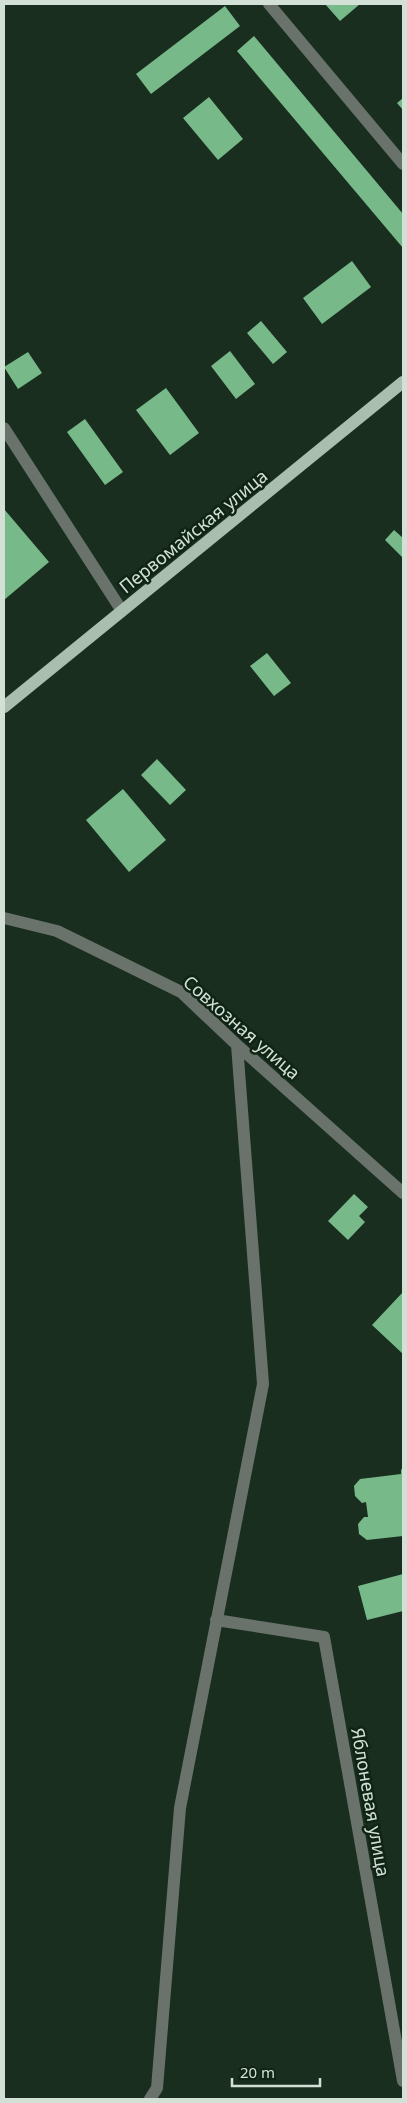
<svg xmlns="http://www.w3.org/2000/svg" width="407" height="2103" viewBox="0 0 407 2103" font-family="'Noto Sans',sans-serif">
<rect width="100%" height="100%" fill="#192e1f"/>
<path fill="#77b989" d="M325 4H360L340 21Z
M225 6 240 26 151 94 136 74Z
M254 36 403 214V248L237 51Z
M209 97 243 139 218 160 183 118Z
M403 98V110L397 103Z
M352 261 371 287 322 324 303 298Z
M261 321 287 352 273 364 247 333Z
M230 351 255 384 236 399 211 366Z
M28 352 42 373 18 389 4 367Z
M166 388 199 433 170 455 136 410Z
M85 419 123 472 105 485 67 432Z
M4 509 49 562 4 600Z
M394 530 403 538V558L385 540Z
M267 653 291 683 274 696 250 666Z
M157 759 186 790 170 805 141 775Z
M123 789 166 840 129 872 86 820Z
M354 1194 368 1207 359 1216 365 1222 348 1240 328 1221Z
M403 1292V1354L372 1325Z
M403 1467V1536L367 1540 359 1534 358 1524 364 1517H368L366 1502 362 1503 355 1496 354 1486 360 1479 401 1474V1470Z
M403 1574V1611L367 1620 358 1586Z"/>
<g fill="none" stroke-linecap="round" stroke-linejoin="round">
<path stroke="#69736b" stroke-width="12" d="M269 4 403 164
M4 428 122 611
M4 918 57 931 181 992 237 1045 403 1193
M216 1620 324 1637 403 2081
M150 2099 157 2088 180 1808 263 1384 237 1045"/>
<path stroke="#a9beae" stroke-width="12" d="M4 707 403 382"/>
</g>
<g text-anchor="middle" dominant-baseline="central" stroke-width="5" stroke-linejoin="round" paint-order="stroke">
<g font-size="18" fill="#d3e0d6" stroke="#0f2415">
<text transform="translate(193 531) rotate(-39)">Первомайская улица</text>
<text transform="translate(242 1027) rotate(41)">Совхозная улица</text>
<text transform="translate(371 1802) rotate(80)">Яблоневая улица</text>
</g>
</g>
<rect width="407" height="2103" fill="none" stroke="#d3e0d6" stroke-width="10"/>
<path d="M232 2078v8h88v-8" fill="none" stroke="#d3e0d6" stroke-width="2.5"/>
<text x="240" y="2078" font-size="15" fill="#d3e0d6" stroke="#0f2415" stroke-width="4" paint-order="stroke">20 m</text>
</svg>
